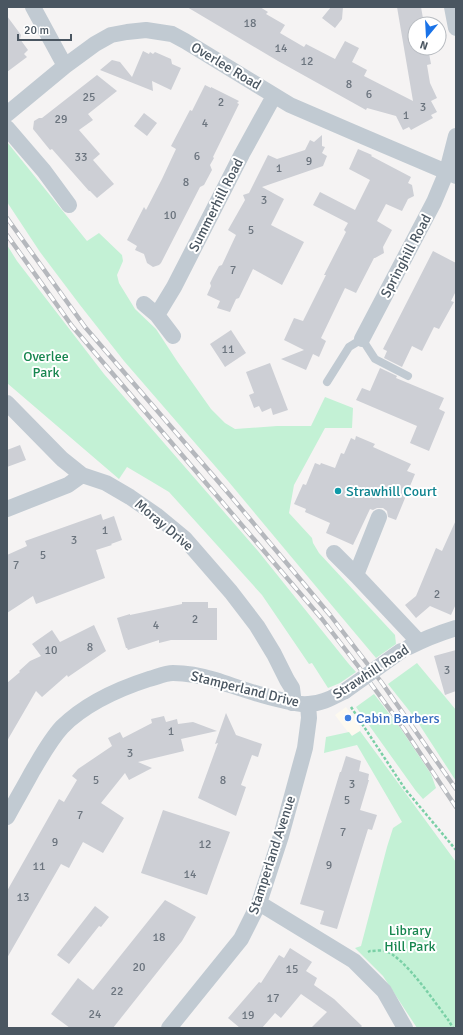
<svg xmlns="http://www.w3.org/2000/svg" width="463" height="1035" viewBox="0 0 463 1035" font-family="Signika,sans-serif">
<rect width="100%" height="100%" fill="#f5f3f3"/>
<path fill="#fdf9ef" d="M346 707 360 727V731L351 736 335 715Z"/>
<path fill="#c3f1d5" d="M7 142 87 241 99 233 122 255 123 261 117 275 119 283 135 309 156 329 177 361 211 409 225 423 235 429 277 426H311L325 397 353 408 352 428H325L294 485 289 513 312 538 313 543 319 553 395 635 396 644 376 658 334 608 228 481 124 361 80 305 40 252 7 202Z
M7 245 17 261 104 374 258 551 348 663 356 672 340 683 328 688 312 663 309 664 262 595 169 492 149 480 127 467 119 479 7 383Z
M417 663 456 710V781L415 718 388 684Z
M374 694 401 729 431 774 436 788 423 799 416 791 356 707Z
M360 731 456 862V1028H417L383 976 355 948 361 946 387 847 393 828 402 822 357 745 324 753 326 737 349 732 352 736Z"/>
<path fill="#cdcfd5" d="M187 7H260L268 12 266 14 285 25 280 33 304 47 306 44 335 59 345 41 359 48 352 62 367 70 364 76 413 101 397 7H421L424 24H415V48H428L431 64 427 65 430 83 437 98 431 101 437 112 431 115 433 118 411 130 409 127 403 130 396 116 367 108 366 110 278 61Z
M331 7H343L342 19 335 28 322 18Z
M7 16 21 35 20 39 28 50 24 54 27 57 7 72Z
M143 51 149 54 150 52 153 54 155 52 171 59 172 64 181 68 171 90 152 81 153 91 100 70 112 60 120 62 132 77Z
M97 75 117 91 88 114 93 120 79 130 100 154 93 160 114 184 97 198 90 191H89L52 149 50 150 33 129 34 121 39 118H42Z
M205 85 211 88V87L239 101 237 103 239 104 213 157 214 158 210 165 212 170 204 185 200 187 161 263 159 265 153 267 147 263 144 254 135 250 137 246 127 240 144 207 146 210 162 179 176 149 171 146 190 110 192 111Z
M144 113 157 123 147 136 134 126Z
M322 135V146L325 147 322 153 327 156 323 166 262 187 284 199 271 225 304 242 282 285 253 269 239 298 236 299 230 312 217 308 220 301 207 295 211 286 210 283 213 277 219 266 222 265 236 235 228 230 245 200 243 195 249 193 268 155 277 159 305 150 310 140 314 142Z
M358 149 372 155 371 156 411 177 408 183 412 185 414 196 408 199 402 211 386 204 377 221 392 230 383 247 384 253 375 258H374L356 293 345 288 321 338 326 341 319 357 313 354 306 370 281 359 304 350 284 340 294 318 303 321 326 275H324L346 232 344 230 348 223 313 205 320 192 355 210 370 180 349 169Z
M433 251 456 263V291L451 301 454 302 439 329 434 327 422 351 412 346 402 367 384 358 387 351 383 349Z
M231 330 246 353 225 367 210 344Z
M270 363 288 410 273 415 271 408 262 412 259 406 254 408 249 395 254 393 246 372Z
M380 368 397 376 396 378 444 398 439 409 445 412 429 451 410 443 417 426 356 400 362 388 370 391Z
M356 436 375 444 373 447 411 464 407 471 415 474 396 520 388 517 387 511 383 508H377L373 510 370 509 353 545 326 533 330 523 305 512 306 509 294 504 303 484 306 485 315 463 320 465 321 463 335 468 341 453 344 454 351 438 355 440Z
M20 445 26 460 7 467V450Z
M101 514 103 520 114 516 122 540 111 544 112 545 96 550 105 578 36 604 33 596 7 613V555L27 546 25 541Z
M456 520V604L451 615 430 606 416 618 405 605 416 596 436 548 442 551Z
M182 602H208V608H217V640H171L159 643V640L128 650 127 648H126L117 618 130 614V615L182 604Z
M94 625 106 651 68 677 67 675 42 697 36 691 7 741V683L20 672 19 671 30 661 41 656 32 644 52 630 60 642Z
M456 650V691L445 695 434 656Z
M226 713 236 735 262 744 258 757 252 755 241 785 246 787 236 816 198 798 218 743 215 744Z
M164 716 166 722 177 719 178 724 193 722 217 731 181 739 184 751 138 762 152 768 129 780 125 773 101 803 124 818 103 853 83 842 69 868 61 864 7 958V891L59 799 64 802 77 780 72 776 78 769 112 746 108 738 120 732 123 738 152 723 151 719Z
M346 756 361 761 359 771 369 774 368 780H369L360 810 377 815 372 830 368 829 337 929 320 924 324 911 300 904 340 772H341Z
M163 810 230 832 207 895 141 873Z
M165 900 196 917 182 941 113 1028H70L51 1014 78 978 93 990Z
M95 906 109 917 101 927 99 926 69 964 57 955Z
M290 948 312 962 306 971 317 978 314 985 334 999 362 1026 360 1028H311L327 1012 301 994 281 1018 275 1013 262 1028H240L228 1018 259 982 261 983 279 955 284 958Z"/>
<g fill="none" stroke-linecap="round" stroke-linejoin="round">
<path stroke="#7ad0a6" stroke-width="2.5" stroke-dasharray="3 2" stroke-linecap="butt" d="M351 707 405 789 456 850
M368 952 370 951C374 951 381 950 385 951 404 956 436 1004 449 1021L453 1028"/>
<path stroke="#c1cad2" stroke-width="8" d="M327 382 349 347 362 339 375 359 408 376"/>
<path stroke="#c1cad2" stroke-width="16" d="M33 7 65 66
M452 7 456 28
M7 114 65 66 95 44 111 35 127 32 146 30 172 34 185 41 290 105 355 133 456 176
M7 128 44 171 69 205
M144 304 157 315 173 336
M157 315 174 287 242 154 274 96
M362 339 434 202 447 171 456 136
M7 403 62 459 82 475 106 483 130 497 156 515 185 539 231 592 257 626 274 654 287 680 292 688 293 696 292 703
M7 509 68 485 82 475
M334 553 356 575 419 642
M356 575 379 517
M409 647C424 639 440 633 456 628
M7 817C15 802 24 787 32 772 41 757 50 740 62 727 86 703 118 689 149 679 157 677 165 673 173 673 186 673 202 676 215 680 237 687 258 695 281 700 290 702 299 705 308 704 322 704 333 697 345 691
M259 903 354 961 384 991 405 1028
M169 1028 241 939 259 903 281 836 305 748 309 718 308 704"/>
<defs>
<path id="rail" d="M7 218 85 327 229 494 330 615 382 683 456 789
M7 235 72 326 322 619 358 666 404 729 456 807"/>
</defs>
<use href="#rail" stroke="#b5b8bd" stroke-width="4.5"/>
<use href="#rail" stroke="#fff" stroke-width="3" stroke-dasharray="9" stroke-linecap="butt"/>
<path stroke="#c1cad2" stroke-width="16" d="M345 691 401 651"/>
</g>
<circle fill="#0f9aa8" stroke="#fff" stroke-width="1.5" cx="338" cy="491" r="4"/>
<circle fill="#3f7fe0" stroke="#fff" stroke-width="1.5" cx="348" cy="718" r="4"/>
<g text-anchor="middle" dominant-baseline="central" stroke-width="4" stroke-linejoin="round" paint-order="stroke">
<g font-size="12" fill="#6b747e">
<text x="250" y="23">18</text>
<text x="281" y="48">14</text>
<text x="307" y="61">12</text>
<text x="349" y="84">8</text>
<text x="369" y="94">6</text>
<text x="89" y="97">25</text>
<text x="221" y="102">2</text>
<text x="423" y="107">3</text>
<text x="406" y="115">1</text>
<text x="61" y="119">29</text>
<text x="205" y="123">4</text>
<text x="197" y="156">6</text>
<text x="81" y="157">33</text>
<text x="309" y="161">9</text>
<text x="279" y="168">1</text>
<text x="186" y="182">8</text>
<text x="264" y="200">3</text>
<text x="170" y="215">10</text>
<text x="251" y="230">5</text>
<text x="233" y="270">7</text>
<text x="228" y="349">11</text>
<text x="105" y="530">1</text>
<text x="74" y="540">3</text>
<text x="43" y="555">5</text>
<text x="16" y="565">7</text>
<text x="437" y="594">2</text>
<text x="195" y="619">2</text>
<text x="156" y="625">4</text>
<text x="90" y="647">8</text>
<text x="51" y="650">10</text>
<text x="447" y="670">3</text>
<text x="171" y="731">1</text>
<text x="130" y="753">3</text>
<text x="96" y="780">5</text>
<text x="223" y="780">8</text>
<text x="352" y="784">3</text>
<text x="347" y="800">5</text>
<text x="80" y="815">7</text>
<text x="343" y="832">7</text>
<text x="55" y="842">9</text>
<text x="205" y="844">12</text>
<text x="329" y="865">9</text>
<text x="39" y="866">11</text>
<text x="190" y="874">14</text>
<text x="23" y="897">13</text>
<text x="159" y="937">18</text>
<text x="139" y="967">20</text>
<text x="292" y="969">15</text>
<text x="117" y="991">22</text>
<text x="273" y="998">17</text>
<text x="95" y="1014">24</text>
<text x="248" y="1015">19</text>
</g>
<g font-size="14" fill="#4a5661" stroke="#fff">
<text transform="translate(226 66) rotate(31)">Overlee Road</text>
<text transform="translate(216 205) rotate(-63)">Summerhill Road</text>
<text transform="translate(406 256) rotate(-62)">Springhill Road</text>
<text transform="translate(164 525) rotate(40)">Moray Drive</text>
<text transform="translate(371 672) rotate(-33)">Strawhill Road</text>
<text transform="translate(245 689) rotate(14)">Stamperland Drive</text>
<text transform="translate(272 855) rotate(-72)">Stamperland Avenue</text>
</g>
<g font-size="14" fill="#17864f" stroke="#fff">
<text x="46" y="356">Overlee<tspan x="46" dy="16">Park</tspan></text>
<text x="410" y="930">Library<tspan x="410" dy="16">Hill Park</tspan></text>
</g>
<g font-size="14" fill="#0d838f" stroke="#fff" text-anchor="start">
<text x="346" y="491">Strawhill Court</text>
</g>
<g font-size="14" fill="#366cbe" stroke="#fff" text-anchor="start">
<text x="356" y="718">Cabin Barbers</text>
</g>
</g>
<rect width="463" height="1035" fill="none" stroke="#4a5661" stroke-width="16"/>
<g transform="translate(427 36) rotate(198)"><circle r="19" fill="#ffffff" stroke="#b7bbc0"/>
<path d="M0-3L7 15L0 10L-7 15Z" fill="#1a73e8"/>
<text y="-6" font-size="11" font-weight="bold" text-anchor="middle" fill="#4a5661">N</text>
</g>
<path d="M18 34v6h53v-6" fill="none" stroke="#4a5661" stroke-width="2"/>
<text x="24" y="34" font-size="12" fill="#4a5661" stroke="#ffffff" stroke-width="3" paint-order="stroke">20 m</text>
</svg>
